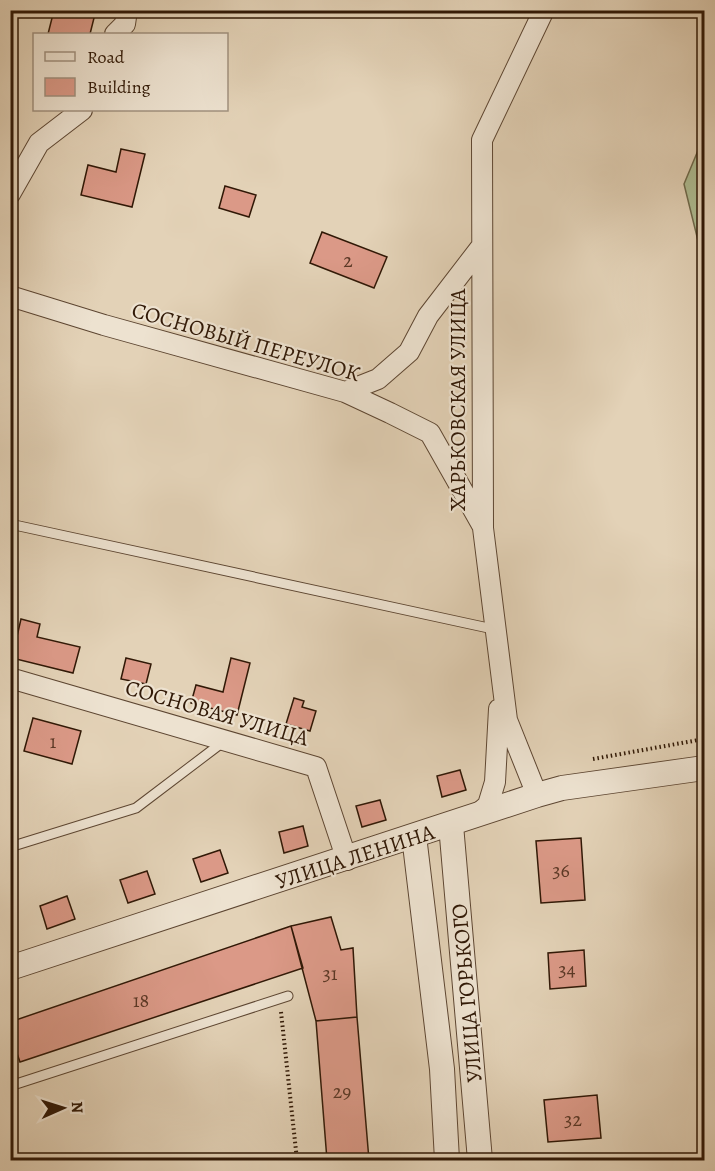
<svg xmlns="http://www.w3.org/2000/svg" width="715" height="1171" viewBox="0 0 715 1171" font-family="Alegreya,serif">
<rect width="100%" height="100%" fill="#e3d2b7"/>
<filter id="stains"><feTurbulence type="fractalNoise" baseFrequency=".00333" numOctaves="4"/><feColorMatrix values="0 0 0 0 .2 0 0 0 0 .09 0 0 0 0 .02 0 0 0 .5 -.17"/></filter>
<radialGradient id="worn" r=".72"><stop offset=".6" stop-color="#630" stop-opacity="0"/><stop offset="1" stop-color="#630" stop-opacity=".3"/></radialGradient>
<path fill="#aebd93" stroke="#6f6a4c" stroke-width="1.5" d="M704 136V265L684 184Z"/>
<path fill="#db9987" stroke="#301806" stroke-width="1.5" d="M54 10H96L90 34H48Z
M121 149 145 154 132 207 81 195 88 165 116 172Z
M225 186 256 195 249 217 219 208Z
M322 232 387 257 374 288 310 263Z
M21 619 40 624 37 637 80 647 73 673 12 658Z
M126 658 151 664 146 684 121 679Z
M231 658 250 663 237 715 191 703 196 685 223 692Z
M294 698 304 701 302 707 316 711 310 731 286 724Z
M33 718 81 731 72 764 24 751Z
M460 770 466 790 442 797 437 776Z
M380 800 386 820 362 827 356 806Z
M303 826 308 846 284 853 279 832Z
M581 838 585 900 541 903 536 841Z
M220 850 228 873 201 882 193 859Z
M147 871 155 894 128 903 120 880Z
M67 896 75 919 47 929 40 906Z
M331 917 341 950 353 948 357 1017 316 1021 291 926Z
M291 926 303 968 20 1062 10 1033V1022Z
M584 950 586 986 550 989 548 953Z
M357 1017 369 1160H327L316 1021Z
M597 1095 601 1138 548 1142 544 1100Z"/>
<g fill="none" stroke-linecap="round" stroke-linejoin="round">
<defs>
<path id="service" d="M10 524 493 629
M10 847 136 808 223 742
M10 1086 288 996"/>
<path id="minor" d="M115 34 125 24 127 10
M10 194 39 143 82 110
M10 296 104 325 345 392 390 413 430 433 482 525
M345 392 378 379 409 352 428 316 481 247
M10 678 316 767 347 860
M537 795 507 720 483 528 482 140 544 10
M474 817 488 805 495 782 499 709"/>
<path id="tertiary" d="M451 825 480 1160
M414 836 442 1069 447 1160
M10 968 537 795 562 788 704 768"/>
</defs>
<use href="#service" stroke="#5d4632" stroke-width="11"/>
<use href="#minor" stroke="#5d4632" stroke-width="22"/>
<use href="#tertiary" stroke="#5d4632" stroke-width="26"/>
<path stroke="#301806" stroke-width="4" stroke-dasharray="1.5 3" stroke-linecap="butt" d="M593 759 704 739
M281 1012 297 1160"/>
<use href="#service" stroke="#ede2d0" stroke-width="9"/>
<use href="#minor" stroke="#ede2d0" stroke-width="20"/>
<use href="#tertiary" stroke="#ede2d0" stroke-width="24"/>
</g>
<g text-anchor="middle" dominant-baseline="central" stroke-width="4.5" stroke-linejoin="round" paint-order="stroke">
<g font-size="20" fill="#5b3826">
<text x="348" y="260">2</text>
<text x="53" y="741">1</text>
<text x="561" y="870">36</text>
<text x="567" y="969">34</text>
<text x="330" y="973">31</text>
<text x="141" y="1000">18</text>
<text x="342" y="1091">29</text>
<text x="573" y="1119">32</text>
</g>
<g font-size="22" fill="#301806" stroke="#ede2d0">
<text transform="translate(246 342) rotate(16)">СОСНОВЫЙ ПЕРЕУЛОК</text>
<text transform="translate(458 400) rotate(-90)">ХАРЬКОВСКАЯ УЛИЦА</text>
<text transform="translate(217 713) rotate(16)">СОСНОВАЯ УЛИЦА</text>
<text transform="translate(355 857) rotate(-18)">УЛИЦА ЛЕНИНА</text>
<text transform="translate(467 993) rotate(-95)">УЛИЦА ГОРЬКОГО</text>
</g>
</g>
<rect width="715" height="1171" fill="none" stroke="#e3d2b7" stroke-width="36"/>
<rect x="12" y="12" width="691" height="1147" fill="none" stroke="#301806" stroke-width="3"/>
<rect x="18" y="18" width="679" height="1135" fill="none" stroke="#301806" stroke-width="1.5"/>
<rect x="33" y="33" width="195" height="78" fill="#ede2d0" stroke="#a1917f" stroke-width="1.5"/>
<rect x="45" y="52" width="30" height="9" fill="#ede2d0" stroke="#a1917f" stroke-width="1.5"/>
<text x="87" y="63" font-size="18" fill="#301806">Road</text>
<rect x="45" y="78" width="30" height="18" fill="#db9987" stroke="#a1917f" stroke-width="1.5"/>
<text x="87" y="93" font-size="18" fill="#301806">Building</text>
<g transform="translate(63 1108) rotate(87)" stroke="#ede2d0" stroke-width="4.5" paint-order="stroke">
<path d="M0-4.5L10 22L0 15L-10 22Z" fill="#301806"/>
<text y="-9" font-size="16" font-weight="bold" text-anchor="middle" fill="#301806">N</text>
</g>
<rect width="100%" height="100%" filter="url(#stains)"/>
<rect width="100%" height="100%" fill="url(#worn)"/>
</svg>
